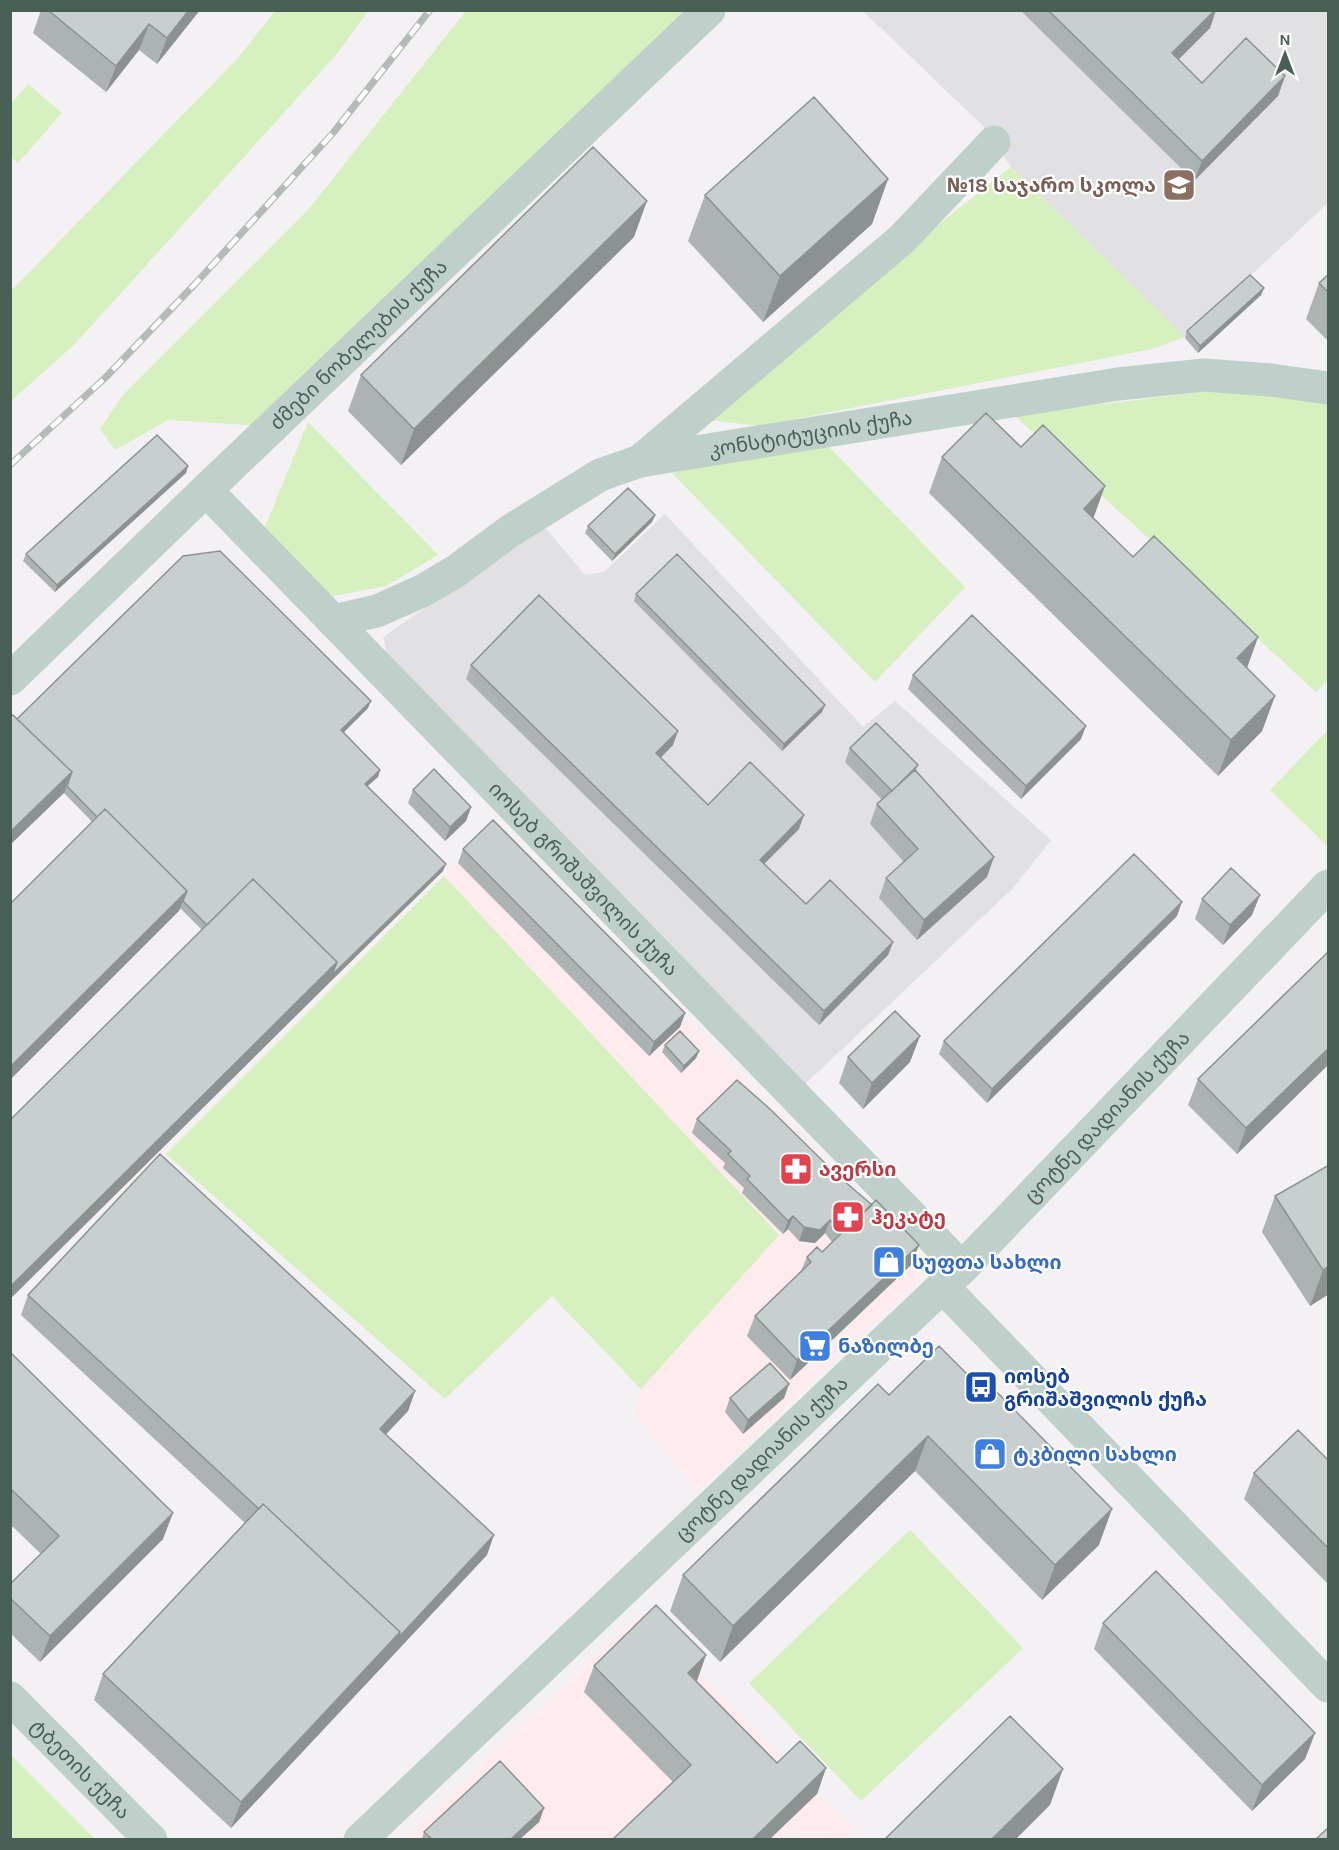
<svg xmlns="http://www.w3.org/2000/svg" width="1339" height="1850" viewBox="0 0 1339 1850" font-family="Karla,'Noto Sans Georgian',sans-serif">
<rect width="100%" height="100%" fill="#f3f1f3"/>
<path fill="#fdebee" d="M493 822 921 1258 919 1279 697 1492 634 1414 641 1389 779 1235 444 876Z
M640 1613 854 1828 843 1840H403Z"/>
<path fill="#e1e0e2" d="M863 11H1328V203L1185 337 1011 167 982 125Z
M665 514 863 727 895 701 1051 840 1013 888 801 1088 392 672 383 637 543 525 585 575 604 572Z"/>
<path fill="#d7f0bf" d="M275 11H368L336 55 75 344 11 401V291L238 58Z
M466 11H686L263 426 168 420 115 450 100 429 122 396 308 210Z
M28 84 62 113 18 163 11 157V104Z
M1011 167 1185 337 1152 349 759 426 701 419 717 400Z
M1226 389 1328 404V593L1326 596 1328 599V680L1316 692 1014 415Z
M308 422 438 555 386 586 334 596 307 585 263 532Z
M823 441 965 587 875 682 672 473Z
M1328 730V847L1270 790Z
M444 876 779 1235 641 1389 552 1296 445 1399 166 1154Z
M910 1530 1023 1648 861 1801 749 1683Z
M11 1755 95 1839H11Z"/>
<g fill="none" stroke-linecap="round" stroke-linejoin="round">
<g stroke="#bed0c9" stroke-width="33">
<path d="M640 461 902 239 994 142"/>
<path id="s1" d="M206 490 962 1268"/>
<path id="s2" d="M333 621 377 611 424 590 456 571 510 531 600 475 640 461 1118 384 1204 375 1271 380 1328 388"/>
<path id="s3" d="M10 679 206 490 709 10"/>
<path d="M942 1286 1328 1686"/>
<path id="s4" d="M360 1840 962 1268 1328 886"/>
</g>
<path stroke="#bed0c9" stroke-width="33" id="s5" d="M10 1698 151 1840"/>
<defs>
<path id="rail" d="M10 465 105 378 195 284 333 133 430 10"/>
</defs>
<use href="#rail" stroke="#b3bbb9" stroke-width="7"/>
<use href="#rail" stroke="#fff" stroke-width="4.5" stroke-dasharray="14" stroke-linecap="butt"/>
</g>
<path fill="#acb3b2" d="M41 10H200L157 64 139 50 106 92 33 33Z
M1020 10H1216L1210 28 1178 60 1202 83 1285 76 1278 96 1194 181Z
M888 179 872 224 763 322 688 241 705 195Z
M634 237 401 465 348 411 361 375Z
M1329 274V342L1306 319 1319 283Z
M1264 288 1261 295 1198 353 1185 338 1187 331Z
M942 457 1094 519 1133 557 1258 637 1247 668 1275 696 1262 731 1218 776 929 493Z
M188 466 186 473 55 592 23 561 26 554Z
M655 515 652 522 612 561 585 533 588 526Z
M636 594 822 712 782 751 634 601Z
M471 665 673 745 661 758 708 805 799 829 764 864 806 904 893 942 888 955 819 1025 466 679Z
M913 675 1081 739 1021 799 908 689Z
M368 708 344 732 380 770 378 777 367 786 443 871 330 982 10 1299V1120L202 930 180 908 179 911 64 793 17 719Z
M850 748 918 765 916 771 987 877 917 940 879 898 886 878 904 862 870 824 877 804 882 800 845 762Z
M413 790 471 807 466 821 445 841 408 803Z
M463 849 685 1013 680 1027 649 1056 458 863Z
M1202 899 1252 915 1223 945 1195 919Z
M1177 916 987 1103 939 1054 944 1041Z
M1329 951V1064L1237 1154 1188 1105 1198 1079Z
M665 1045 699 1051 696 1058 681 1073 662 1052Z
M848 1057 910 1062 863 1109 839 1083Z
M697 1119 836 1174 919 1245 911 1265 790 1380 747 1336 755 1316 801 1271 807 1257 822 1252 832 1242 825 1233 815 1243 799 1241 788 1229 783 1234 742 1193 744 1188 723 1168 725 1163 692 1133Z
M1329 1165V1294L1310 1306 1262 1232 1275 1196Z
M28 1295 415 1391 408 1411 386 1434 487 1555 231 1828 94 1700 103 1674 245 1523 21 1315Z
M10 1352 163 1539 40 1662 10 1633V1584L41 1554 10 1524Z
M789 1384 784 1398 743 1434 725 1412 730 1398Z
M889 1395 1099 1545 1042 1600 915 1471 720 1662 670 1611 683 1575Z
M1329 1461V1585L1244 1499 1254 1473Z
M1103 1623 1315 1733 1305 1759 1252 1811 1094 1649Z
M594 1666 697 1681 777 1763 826 1768 817 1794 673 1782 584 1692Z
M544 1808 539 1822 520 1839H422L424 1832Z"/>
<path fill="#8c9291" d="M189 10H200L157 64 167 38Z
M1215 10H1216L1210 28 1165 73 1172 53Z
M149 24 139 50 106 92 116 66Z
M1285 76 1278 96 1194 181 1202 161Z
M888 179 872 224 763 322 780 276Z
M647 201 634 237 401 465 414 429Z
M1264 288 1261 295 1198 353 1200 346Z
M188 466 186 473 55 592 57 585Z
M1105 486 1092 522 1084 509Z
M655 515 652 522 612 561 615 554Z
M1258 637 1245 673 1237 658Z
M1275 696 1262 731 1218 776 1231 740Z
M371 701 368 708 339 737 341 730Z
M825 705 822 712 782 751 784 744Z
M1086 726 1081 739 1021 799 1026 786Z
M678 731 673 745 651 767 656 753Z
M380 770 378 777 362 791 365 784Z
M72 772 64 793 10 845V832Z
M471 807 466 821 445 841 450 827Z
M804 815 799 829 755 873 760 860Z
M994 857 987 877 917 940 924 920Z
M446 864 443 871 330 982 10 1299V1287L337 962Z
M187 891 179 911 10 1080V1067Z
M1260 895 1252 915 1223 945 1230 925Z
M1182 902 1177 916 987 1103 992 1089Z
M893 942 888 955 819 1025 824 1011Z
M685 1013 680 1027 649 1056 654 1042Z
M920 1036 910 1062 863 1109 872 1083Z
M1329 1048V1064L1237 1154 1246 1128Z
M699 1051 696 1058 681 1073 684 1066Z
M793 1216 788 1229 783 1234 788 1221Z
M830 1220 825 1233 815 1243 799 1241 804 1227Z
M919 1245 911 1265 790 1380 797 1360Z
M1329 1266V1294L1310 1306 1323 1270Z
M789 1384 784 1398 743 1434 748 1420Z
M415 1391 408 1411 372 1449 380 1429Z
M928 1436 915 1471 720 1662 733 1626Z
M1112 1509 1099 1545 1042 1600 1055 1565Z
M173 1513 163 1539 40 1662 50 1636Z
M494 1535 487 1555 231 1828 241 1802 400 1632Z
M706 1655 697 1681 688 1673Z
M1315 1733 1305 1759 1252 1811 1262 1785Z
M826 1768 817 1794 770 1839H753Z
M1063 1769 1050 1805 1016 1839H992Z
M544 1808 539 1822 520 1839H511Z"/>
<path fill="#c8d0cf" stroke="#8c9291" stroke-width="1.5" d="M48 10H189L167 38 149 24 116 66Z
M1048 10H1215L1172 53 1202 83 1246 38 1285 76 1202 161Z
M814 97 888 179 780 276 705 195Z
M593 147 647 201 414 429 361 375Z
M1329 274V293L1319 283Z
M1250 275 1264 288 1200 346 1187 331Z
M986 413 1021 447 1043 425 1105 486 1084 509 1133 557 1154 536 1258 637 1237 658 1275 696 1231 740 942 457Z
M157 435 188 466 57 585 26 554Z
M628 488 655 515 615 554 588 526Z
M220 551 371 701 341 730 380 770 365 784 446 864 332 975 337 962 253 879 207 925 183 901 187 891 105 809 97 817 67 786 72 772 17 719 183 556Z
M677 554 825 705 784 744 636 594Z
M539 595 678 731 656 753 708 805 750 762 804 815 760 860 806 904 830 880 893 942 824 1011 471 665Z
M972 615 1086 726 1026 786 913 675Z
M13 715 72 772 10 832V717Z
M876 723 918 765 892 791 850 748Z
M434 769 471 807 450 827 413 790Z
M915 770 994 857 924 920 886 878 918 849 877 804Z
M105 809 187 891 10 1067V904Z
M493 820 685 1013 654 1042 463 849Z
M1134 854 1182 902 992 1089 944 1041Z
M1231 868 1260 895 1230 925 1202 899Z
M253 879 337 962 10 1287V1120Z
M1329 951V1048L1246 1128 1198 1079Z
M895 1011 920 1036 872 1083 848 1057Z
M680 1031 699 1051 684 1066 665 1045Z
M737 1080 771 1110 836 1174 872 1205 842 1233 830 1220 820 1230 804 1227 793 1216 788 1221 747 1179 750 1176 728 1154 731 1151 697 1119Z
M160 1154 415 1391 380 1429 494 1535 398 1638 400 1632 263 1504 259 1509 28 1295Z
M1329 1165V1266L1323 1270 1275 1196Z
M876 1200 919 1245 797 1360 755 1316 811 1262 807 1257 817 1247 822 1252Z
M939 1346 979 1386 985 1380 1112 1509 1055 1565 928 1436 733 1626 683 1575 878 1384 889 1395Z
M10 1352 173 1513 50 1636 10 1598V1584L59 1536 10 1488Z
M770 1363 789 1384 748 1420 730 1398Z
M1298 1430 1329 1461V1549L1254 1473Z
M263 1504 400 1632 241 1802 103 1674Z
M1156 1571 1315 1733 1262 1785 1103 1623Z
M656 1605 706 1655 688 1673 777 1763 800 1741 826 1768 753 1839H613L691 1765 594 1666Z
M1010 1716 1063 1769 992 1839H885Z
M500 1761 544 1808 511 1839H432L424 1832Z
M1329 1827V1839H1316Z"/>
<defs>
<symbol id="school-square" viewBox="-11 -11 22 22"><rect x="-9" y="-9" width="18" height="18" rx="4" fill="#8d6e63" stroke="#fff"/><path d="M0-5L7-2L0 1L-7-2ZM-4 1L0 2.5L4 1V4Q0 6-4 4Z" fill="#fff"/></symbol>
<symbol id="pharmacy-square" viewBox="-11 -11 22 22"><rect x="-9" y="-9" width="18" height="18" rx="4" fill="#e0444e" stroke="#fff"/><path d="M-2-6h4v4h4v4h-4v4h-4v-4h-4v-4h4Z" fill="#fff"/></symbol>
<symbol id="shop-square" viewBox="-11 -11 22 22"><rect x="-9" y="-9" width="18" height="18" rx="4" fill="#3f7fe0" stroke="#fff"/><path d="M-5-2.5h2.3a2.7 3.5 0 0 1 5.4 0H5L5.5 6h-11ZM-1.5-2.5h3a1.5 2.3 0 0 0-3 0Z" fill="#fff"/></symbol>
<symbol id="supermarket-square" viewBox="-11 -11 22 22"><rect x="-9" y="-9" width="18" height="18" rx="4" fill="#3f7fe0" stroke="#fff"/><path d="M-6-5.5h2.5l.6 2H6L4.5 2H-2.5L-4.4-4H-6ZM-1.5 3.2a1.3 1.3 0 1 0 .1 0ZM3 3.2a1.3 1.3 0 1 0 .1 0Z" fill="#fff"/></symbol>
<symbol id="bus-square" viewBox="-11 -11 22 22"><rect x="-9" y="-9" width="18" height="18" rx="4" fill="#1a4fb4" stroke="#fff"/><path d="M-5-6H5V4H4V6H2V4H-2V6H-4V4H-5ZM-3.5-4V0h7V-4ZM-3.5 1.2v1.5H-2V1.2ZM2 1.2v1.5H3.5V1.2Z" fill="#fff"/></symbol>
</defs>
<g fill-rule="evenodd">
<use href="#school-square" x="1160" y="166" width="38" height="38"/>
<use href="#pharmacy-square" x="777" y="1150" width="38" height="38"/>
<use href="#pharmacy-square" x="829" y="1198" width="38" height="38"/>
<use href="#shop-square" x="870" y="1243" width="38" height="38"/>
<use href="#supermarket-square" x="796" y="1327" width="38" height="38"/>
<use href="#bus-square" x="962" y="1368" width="38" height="38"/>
<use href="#shop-square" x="971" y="1435" width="38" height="38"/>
</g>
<g text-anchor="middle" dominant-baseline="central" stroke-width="4.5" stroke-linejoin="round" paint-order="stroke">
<g font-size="20" font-weight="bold" fill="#785e54" stroke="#fff" text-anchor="end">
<text x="1156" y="185">№18 საჯარო სკოლა</text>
</g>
<g font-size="20" fill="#485f56" stroke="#fff">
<text stroke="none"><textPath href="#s3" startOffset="483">ძმები ნობელების ქუჩა</textPath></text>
<text stroke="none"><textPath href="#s2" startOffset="522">კონსტიტუციის ქუჩა</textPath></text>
<text stroke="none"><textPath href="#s1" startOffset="542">იოსებ გრიშაშვილის ქუჩა</textPath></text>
<text stroke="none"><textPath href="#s4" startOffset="1040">ცოტნე დადიანის ქუჩა</textPath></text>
<text stroke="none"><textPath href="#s4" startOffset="554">ცოტნე დადიანის ქუჩა</textPath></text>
<text stroke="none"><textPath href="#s5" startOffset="100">ტბეთის ქუჩა</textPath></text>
</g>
<g font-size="20" font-weight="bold" fill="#be3a42" stroke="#fff" text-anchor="start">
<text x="819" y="1169">ავერსი</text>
<text x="871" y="1217">ჰეკატე</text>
</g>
<g font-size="20" font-weight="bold" fill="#366cbe" stroke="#fff" text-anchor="start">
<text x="912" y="1262">სუფთა სახლი</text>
<text x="838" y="1346">ნაზილბე</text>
<text x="1013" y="1454">ტკბილი სახლი</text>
</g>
<g font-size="20" font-weight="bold" fill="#164399" stroke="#fff" text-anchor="start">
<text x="1004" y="1376">იოსებ<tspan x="1004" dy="23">გრიშაშვილის ქუჩა</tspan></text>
</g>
</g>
<rect width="1339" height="1850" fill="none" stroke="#485f56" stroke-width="24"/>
<g transform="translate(1285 54)" stroke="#ffffff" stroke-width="4.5" paint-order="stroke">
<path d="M0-4.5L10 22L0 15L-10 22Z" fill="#485f56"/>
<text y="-9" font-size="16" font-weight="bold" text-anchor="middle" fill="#485f56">N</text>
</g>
</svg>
